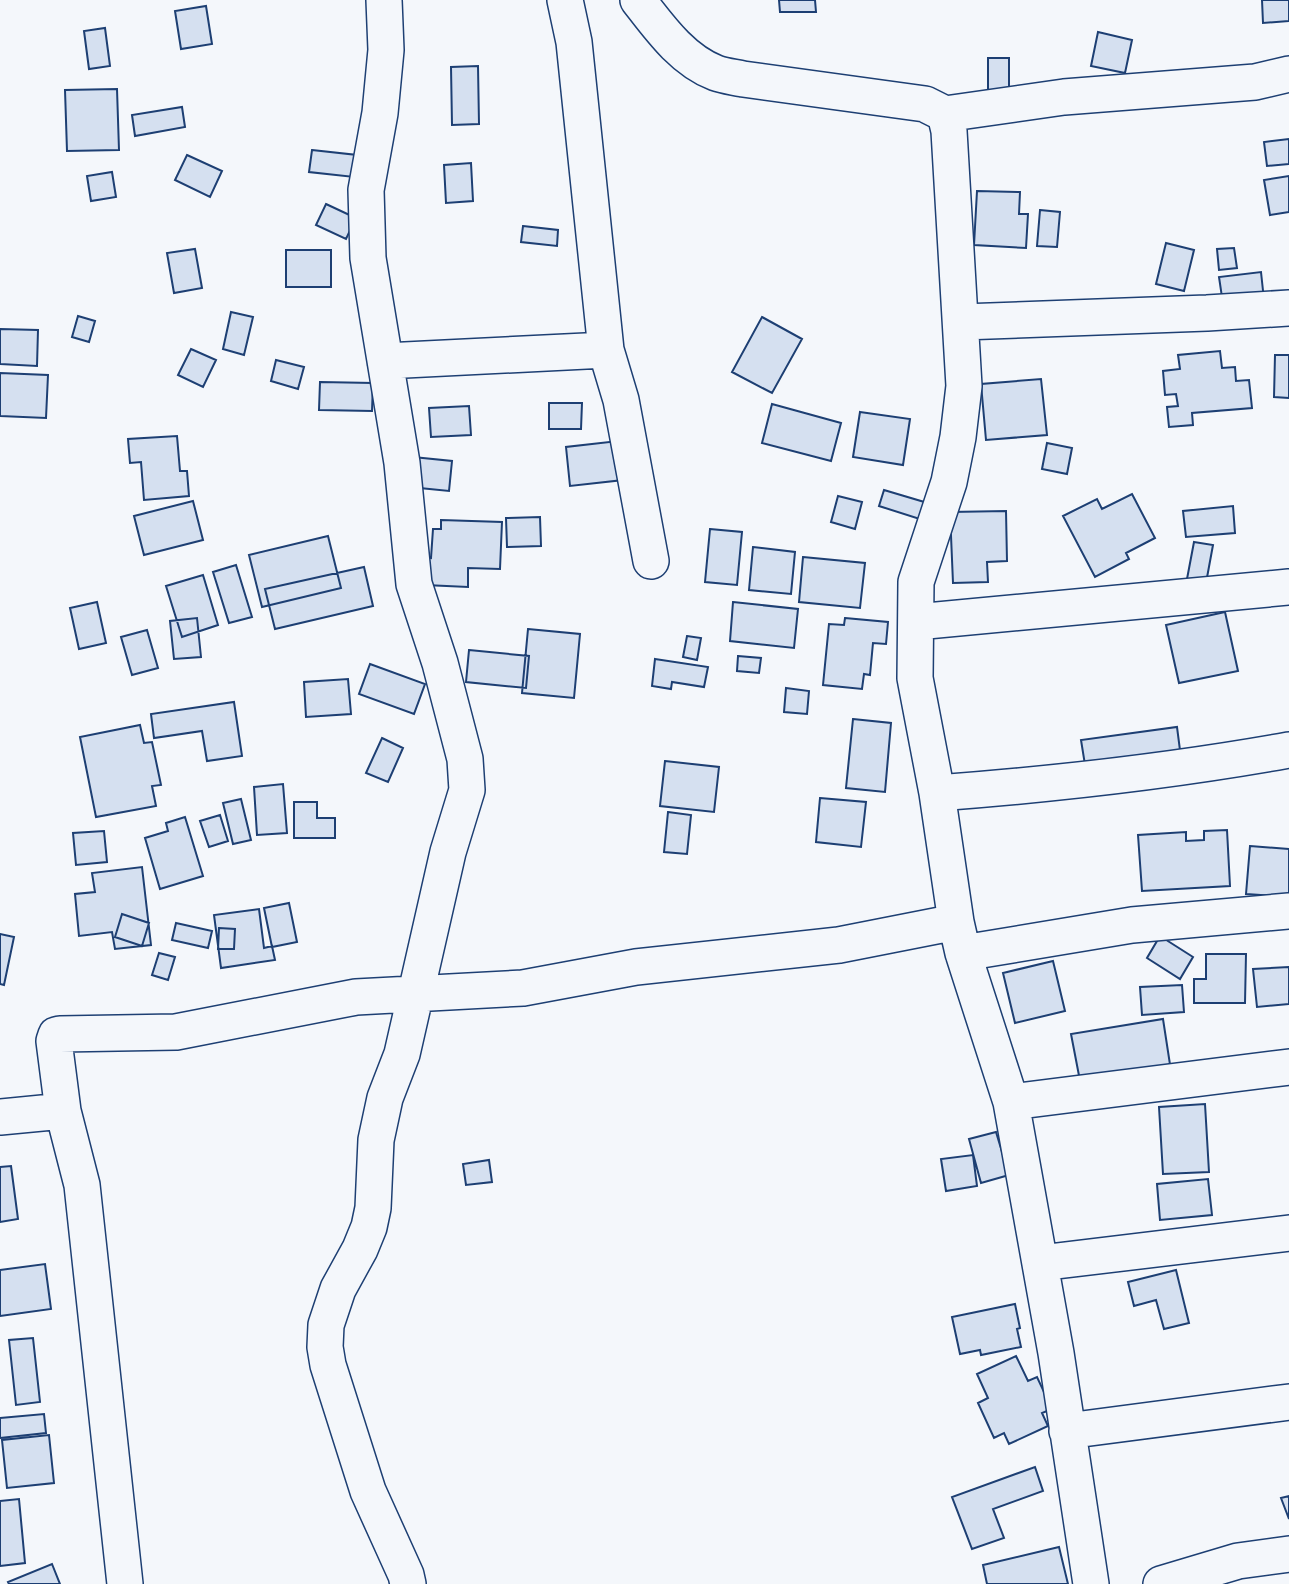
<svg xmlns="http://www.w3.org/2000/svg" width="1289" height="1584" viewBox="0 0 1289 1584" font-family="Ubuntu,sans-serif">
<rect width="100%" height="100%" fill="#f4f7fb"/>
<path fill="#d5e0f0" stroke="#1d3f73" stroke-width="2" d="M779 0H815L816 12H780Z
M1262 0H1289V21L1263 23Z
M206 6 212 44 181 49 175 11Z
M105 28 110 66 89 69 84 31Z
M1098 32 1132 40 1125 73 1091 66Z
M988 58H1009V98H988Z
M478 66 479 124 452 125 451 67Z
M117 89 119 150 67 151 65 90Z
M182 107 185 127 135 136 132 115Z
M1289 139V164L1267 166 1264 142Z
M312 150 357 155 354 177 309 172Z
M187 155 222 171 210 197 175 180Z
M471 163 473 201 446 203 444 165Z
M112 172 116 197 91 201 87 176Z
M1289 176V212L1270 215 1264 180Z
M977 191 1020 192 1019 214H1028L1026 248 974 245Z
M326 204 356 218 346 239 316 225Z
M1040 210 1060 212 1057 247 1037 246Z
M523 226 558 230 557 246 521 242Z
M1166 243 1194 250 1184 291 1156 284Z
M1234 248 1237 268 1219 270 1217 249Z
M195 249 202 288 174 293 167 253Z
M286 250H331V287H286Z
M1261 272 1264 300 1223 304 1219 277Z
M231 312 253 317 244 355 223 349Z
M78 316 95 321 89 342 72 337Z
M762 317 802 339 772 393 732 372Z
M0 329 38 330 37 366 0 364Z
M191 349 216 360 203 387 178 375Z
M1220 351 1222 368 1235 367 1236 381 1249 380 1252 408 1192 413 1193 425 1169 427 1167 407 1178 406 1176 394 1165 395 1163 371 1180 369 1178 355Z
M1275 355H1289V398L1274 397Z
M276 360 304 367 298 389 271 381Z
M0 373 48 375 46 418 0 416Z
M1041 379 1047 435 986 440 981 384Z
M320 382 373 383 372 411 319 410Z
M549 403H582L581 429H549Z
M772 404 841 423 831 461 762 443Z
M469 406 471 435 431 437 429 408Z
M860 412 910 419 903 465 853 457Z
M177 436 180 471H187L189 496 144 500 141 462 130 463 128 439Z
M618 441 623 480 570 486 566 447Z
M1047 443 1072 448 1067 474 1042 469Z
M413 457 452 461 449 491 410 487Z
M884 490 931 504 926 521 879 506Z
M1132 494 1155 538 1126 553 1129 559 1095 577 1063 516 1097 499 1102 509Z
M838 496 862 502 855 529 831 522Z
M193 501 203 540 144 555 134 516Z
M1233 506 1235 533 1186 537 1183 511Z
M1006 511 1007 561 987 562 988 582 953 583 950 512Z
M540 517 541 546 507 547 506 518Z
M441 520 502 522 500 569 468 568V587L425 585 426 557 431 558 433 529H441Z
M710 529 742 532 737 585 705 582Z
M328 536 341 588 262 607 249 555Z
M1194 542 1213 545 1206 583 1187 579Z
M753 547 795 552 791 594 749 590Z
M803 557 865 563 860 608 799 602Z
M236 565 252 617 229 623 213 572Z
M364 567 373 606 275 629 265 589Z
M203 575 218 625 182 637 166 586Z
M97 602 106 643 79 649 70 608Z
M733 602 798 609 794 648 730 641Z
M1225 612 1238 671 1179 683 1166 625Z
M197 618 201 657 174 659 170 621Z
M845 618 888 622 886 644 873 643 870 675 864 674 862 689 823 685 829 624 844 625Z
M528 629 580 634 574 698 522 693Z
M147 630 158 668 132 675 121 637Z
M687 636 701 638 697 660 683 657Z
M469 650 529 656 526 688 466 682Z
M738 656 761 658 759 673 737 671Z
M655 659 708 667 704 687 672 682 671 689 652 686Z
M370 664 425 684 414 714 359 694Z
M348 679 351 714 306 717 304 682Z
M786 688 809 691 807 714 784 712Z
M234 702 242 756 207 761 202 731 154 738 151 714Z
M853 719 891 723 885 792 846 788Z
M140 725 144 743 152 742 161 785 152 786 156 806 96 817 80 737Z
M1177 727 1181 758 1086 771 1081 740Z
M382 738 403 748 388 782 366 773Z
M665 761 719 767 714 812 660 806Z
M283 784 287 833 257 835 254 787Z
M820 798 866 802 861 847 816 842Z
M241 799 251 840 233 844 223 803Z
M294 802H317V818H335V838H294Z
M668 812 691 815 687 854 664 852Z
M220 815 228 841 209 847 200 821Z
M185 817 203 876 160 889 145 838 168 831 166 823Z
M1227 830 1230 886 1142 891 1138 835 1186 832V841L1204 840V831Z
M104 831 107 862 76 865 73 833Z
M1250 846 1289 849V897L1246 894Z
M142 867 151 945 115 949 112 932 79 936 75 894 95 892 92 873Z
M289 903 297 942 272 947 264 908Z
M259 909 264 948 272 946 275 960 221 968 214 915Z
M122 914 149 923 142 946 115 937Z
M176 923 212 931 208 948 172 940Z
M219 928 235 929 234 949H218Z
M0 934 14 937 4 985 0 984Z
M1160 936 1193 957 1180 979 1147 958Z
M159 953 175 957 168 980 152 975Z
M1206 954H1246L1245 1003H1194V979H1206Z
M1053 961 1065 1011 1015 1023 1003 973Z
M1289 967V1004L1257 1007 1253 969Z
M1182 985 1184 1012 1142 1015 1140 987Z
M1163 1019 1171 1071 1081 1086 1071 1034Z
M1205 1104 1209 1172 1163 1174 1159 1107Z
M996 1132 1009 1175 981 1183 969 1139Z
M973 1155 977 1186 946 1191 941 1159Z
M489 1160 492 1182 466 1185 463 1164Z
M11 1166 18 1219 0 1222V1167Z
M1208 1179 1212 1215 1160 1220 1157 1184Z
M45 1264 51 1309 0 1316V1270Z
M1176 1270 1189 1323 1164 1329 1156 1300 1134 1306 1128 1282Z
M1015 1304 1020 1328 1017 1329 1021 1347 981 1355 980 1350 960 1354 952 1317Z
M33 1338 40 1402 16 1405 9 1340Z
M1016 1356 1028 1381 1037 1377 1052 1409 1042 1413 1048 1426 1009 1444 1004 1433 994 1438 978 1403 988 1398 977 1374Z
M44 1414 46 1433 0 1438V1418Z
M49 1435 54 1483 7 1488 2 1440Z
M1035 1467 1043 1491 993 1509 1004 1538 972 1549 952 1497Z
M1289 1496V1519L1281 1498Z
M19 1499 25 1563 0 1566V1501Z
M1059 1547 1068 1584H987L983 1565Z
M52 1564 60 1584H9L8 1582Z"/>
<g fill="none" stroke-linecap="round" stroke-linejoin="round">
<defs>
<path id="minor" d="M384 0 386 50 380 113 366 190 368 258 402 463 414 584 440 663 465 759 467 790 448 852 402 1054 385 1098 376 1140 373 1208 369 1227 360 1249 338 1289 326 1325 325 1347 328 1365 368 1491 406 1575 408 1584
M565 0 574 42 606 350 621 400 651 561
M638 0C659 27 682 60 716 73 724 76 734 77 743 79L925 104 945 114 949 131 964 386 958 437 949 482 916 582 915 678 937 793 956 922 963 953 1011 1102 1056 1353 1091 1584
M945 114 1064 97 1255 82 1289 74
M962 322 1207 313 1289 308
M385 361 606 350
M916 622 1289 587
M937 793C1056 784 1172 771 1289 750
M963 953 1132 925 1289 911
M1011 1102 1289 1067
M0 1117 63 1111
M1040 1263 1289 1233
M1067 1431 1289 1402
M125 1584 82 1185 63 1111 54 1041 56 1035 60 1034 176 1032 356 997 523 988 636 967 839 945 956 922
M1161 1584 1238 1561 1289 1554"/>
</defs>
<use href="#minor" stroke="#1d3f73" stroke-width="38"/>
<use href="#minor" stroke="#f4f7fb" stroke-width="35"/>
</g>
</svg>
